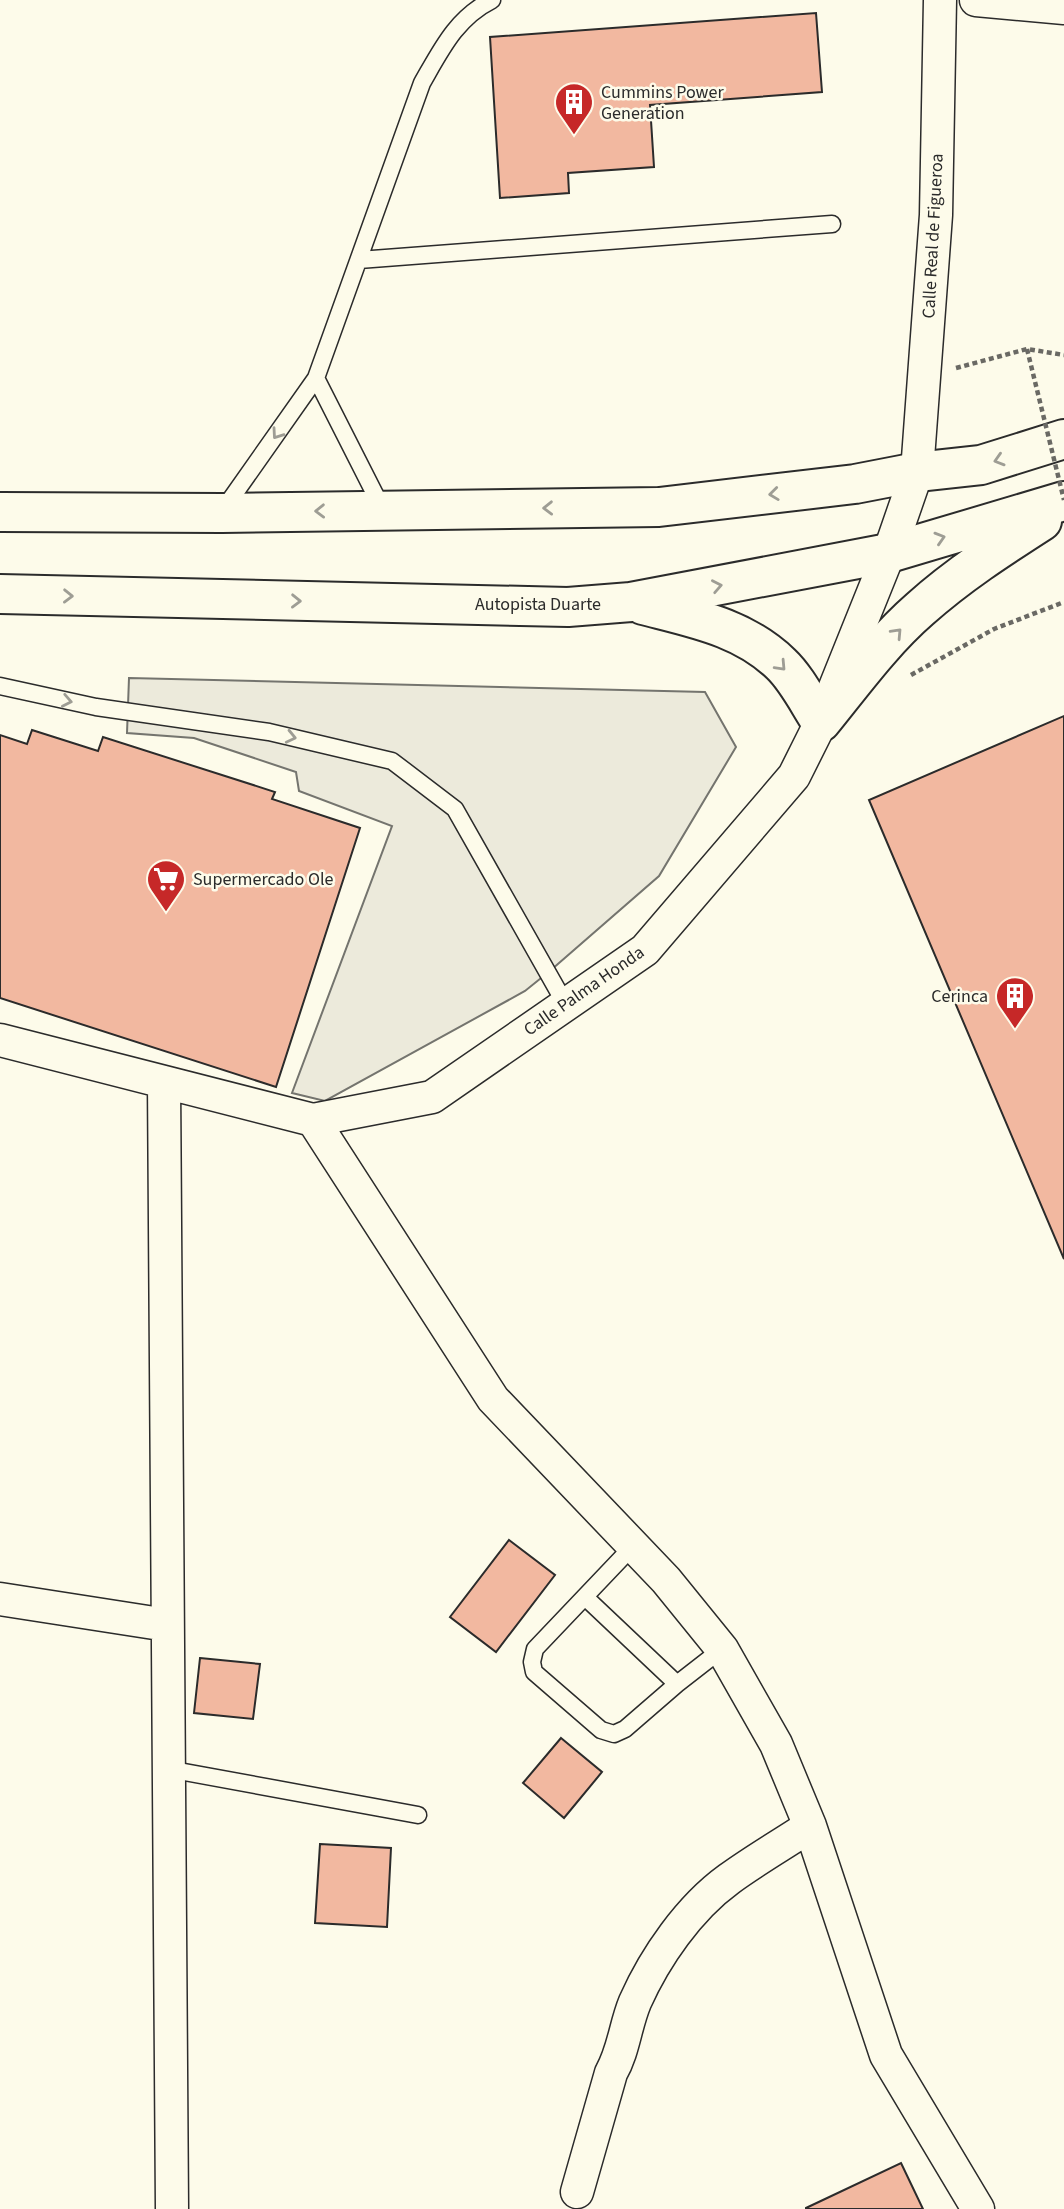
<svg xmlns="http://www.w3.org/2000/svg" width="1064" height="2209" viewBox="0 0 1064 2209" font-family="'Source Sans 3',sans-serif">
<rect width="100%" height="100%" fill="#fdfbea"/>
<path fill="#eceadb" stroke="#74746e" stroke-width="2" d="M129 678 705 692 736 747 659 876 551 970 525 991 325 1101 292 1093 392 826 299 791 296 772 194 738 127 733Z"/>
<path fill="#f2b8a0" stroke="#2b2b2b" stroke-width="2" d="M816 13 822 92 650 105 654 167 568 173 569 193 500 198 490 37Z
M1064 716V1259L869 800Z
M32 730 98 751 103 737 275 792 272 799 360 828 276 1087 0 998V735L27 744Z
M509 1540 555 1575 496 1652 450 1617Z
M200 1658 260 1664 253 1719 194 1713Z
M561 1738 602 1772 564 1818 523 1783Z
M320 1844 391 1848 387 1927 315 1923Z
M901 2163 923 2209H806V2208Z"/>
<g fill="none" stroke-linecap="round" stroke-linejoin="round">
<defs>
<path id="lane" d="M359 260 832 224
M316 378 383 510
M223 510 316 378 422 83C441 50 456 18 492 0
M0 686 96 707 269 732 392 761 455 809 566 1005
M633 1546 535 1649 532 1662 534 1672 601 1730 614 1734 625 1729 677 1684 722 1649
M585 1597 677 1684
M168 1769 418 1815"/>
<path id="street" d="M976 0 1064 8
M0 1040 313 1120 432 1097 645 950 794 776 821 722 889 553 917 472 936 215 940 0
M164 1082 172 2209
M313 1120 493 1399 666 1580 722 1649 776 1744 810 1826 886 2055 978 2209
M0 1599 167 1625
M577 2192 611 2073C624 2050 625 2026 635 2002 655 1957 689 1908 729 1879 755 1860 783 1844 810 1826"/>
<path id="highway" d="M0 512 222 513 659 507 855 484 917 472 981 465 1064 439
M0 594 568 607 631 602 889 553 1064 501
M643 605C693 618 743 627 781 664 797 679 809 704 821 722 852 684 882 642 920 609 958 575 1000 548 1042 521"/>
</defs>
<use href="#lane" stroke="#2b2b2b" stroke-width="19"/>
<use href="#street" stroke="#2b2b2b" stroke-width="35"/>
<use href="#highway" stroke="#2b2b2b" stroke-width="42"/>
<path stroke="#6a6964" stroke-width="4.5" stroke-dasharray="5 3.5" stroke-linecap="butt" d="M956 368 1027 349 1064 355
M911 675 994 629 1064 602"/>
<use href="#lane" stroke="#fdfbea" stroke-width="16"/>
<use href="#street" stroke="#fdfbea" stroke-width="32"/>
<use href="#highway" stroke="#fdfbea" stroke-width="38"/>
<path stroke="#6a6964" stroke-width="4.5" stroke-dasharray="5 3.5" stroke-linecap="butt" d="M1027 349 1064 500"/>
</g>
<defs><path id="oneway-chevron" d="M-2-3.5L2.5 0L-2 3.5" fill="none" stroke-width="1.6" stroke-linecap="round" stroke-linejoin="round" transform="scale(1.75)"/></defs>
<g stroke="#9e9d94">
<use href="#oneway-chevron" transform="translate(277 434) rotate(125)"/>
<use href="#oneway-chevron" transform="translate(999 460) rotate(163)"/>
<use href="#oneway-chevron" transform="translate(774 494) rotate(173)"/>
<use href="#oneway-chevron" transform="translate(548 508) rotate(179)"/>
<use href="#oneway-chevron" transform="translate(320 511) rotate(179)"/>
<use href="#oneway-chevron" transform="translate(940 538) rotate(-17)"/>
<use href="#oneway-chevron" transform="translate(717 586) rotate(-11)"/>
<use href="#oneway-chevron" transform="translate(68 596) rotate(1)"/>
<use href="#oneway-chevron" transform="translate(296 601) rotate(1)"/>
<use href="#oneway-chevron" transform="translate(897 633) rotate(-47)"/>
<use href="#oneway-chevron" transform="translate(781 666) rotate(47)"/>
<use href="#oneway-chevron" transform="translate(67 701) rotate(11)"/>
<use href="#oneway-chevron" transform="translate(291 737) rotate(13)"/>
</g>
<defs>
<symbol id="building-pin" viewBox="-11 -11 22 30"><path d="M0 17L-7.5 6A9.5 9.5 0 1 1 7.5 6Z" fill="#c62828" stroke="#fdfbea"/><path d="M-4-6H4V6H1V3H-1V6H-4ZM-2.5-4.3h1.7v1.8h-1.7ZM.8-4.3h1.7v1.8H.8ZM-2.5-1h1.7V.8h-1.7ZM.8-1h1.7V.8H.8Z" fill="#fff"/></symbol>
<symbol id="supermarket-pin" viewBox="-11 -11 22 30"><path d="M0 17L-7.5 6A9.5 9.5 0 1 1 7.5 6Z" fill="#c62828" stroke="#fdfbea"/><path d="M-6-5.5h2.5l.6 2H6L4.5 2H-2.5L-4.4-4H-6ZM-1.5 3.2a1.3 1.3 0 1 0 .1 0ZM3 3.2a1.3 1.3 0 1 0 .1 0Z" fill="#fff"/></symbol>
</defs>
<g fill-rule="evenodd">
<use href="#building-pin" x="552" y="80" width="44" height="60"/>
<use href="#supermarket-pin" x="144" y="857" width="44" height="60"/>
<use href="#building-pin" x="993" y="974" width="44" height="60"/>
</g>
<g text-anchor="middle" dominant-baseline="central" stroke-width="5" stroke-linejoin="round" paint-order="stroke">
<g font-size="18" fill="#2b2b2b" stroke="#fdfbea" text-anchor="start">
<text x="601" y="92">Cummins Power<tspan x="601" dy="21">Generation</tspan></text>
<text x="193" y="879">Supermercado Ole</text>
<text x="988" y="996" text-anchor="end">Cerinca</text>
</g>
<g font-size="18" fill="#2b2b2b" stroke="#fdfbea">
<text transform="translate(933 236) rotate(-87)">Calle Real de Figueroa</text>
<text x="538" y="604">Autopista Duarte</text>
<text transform="translate(584 991) rotate(-35)">Calle Palma Honda</text>
</g>
</g>
</svg>
